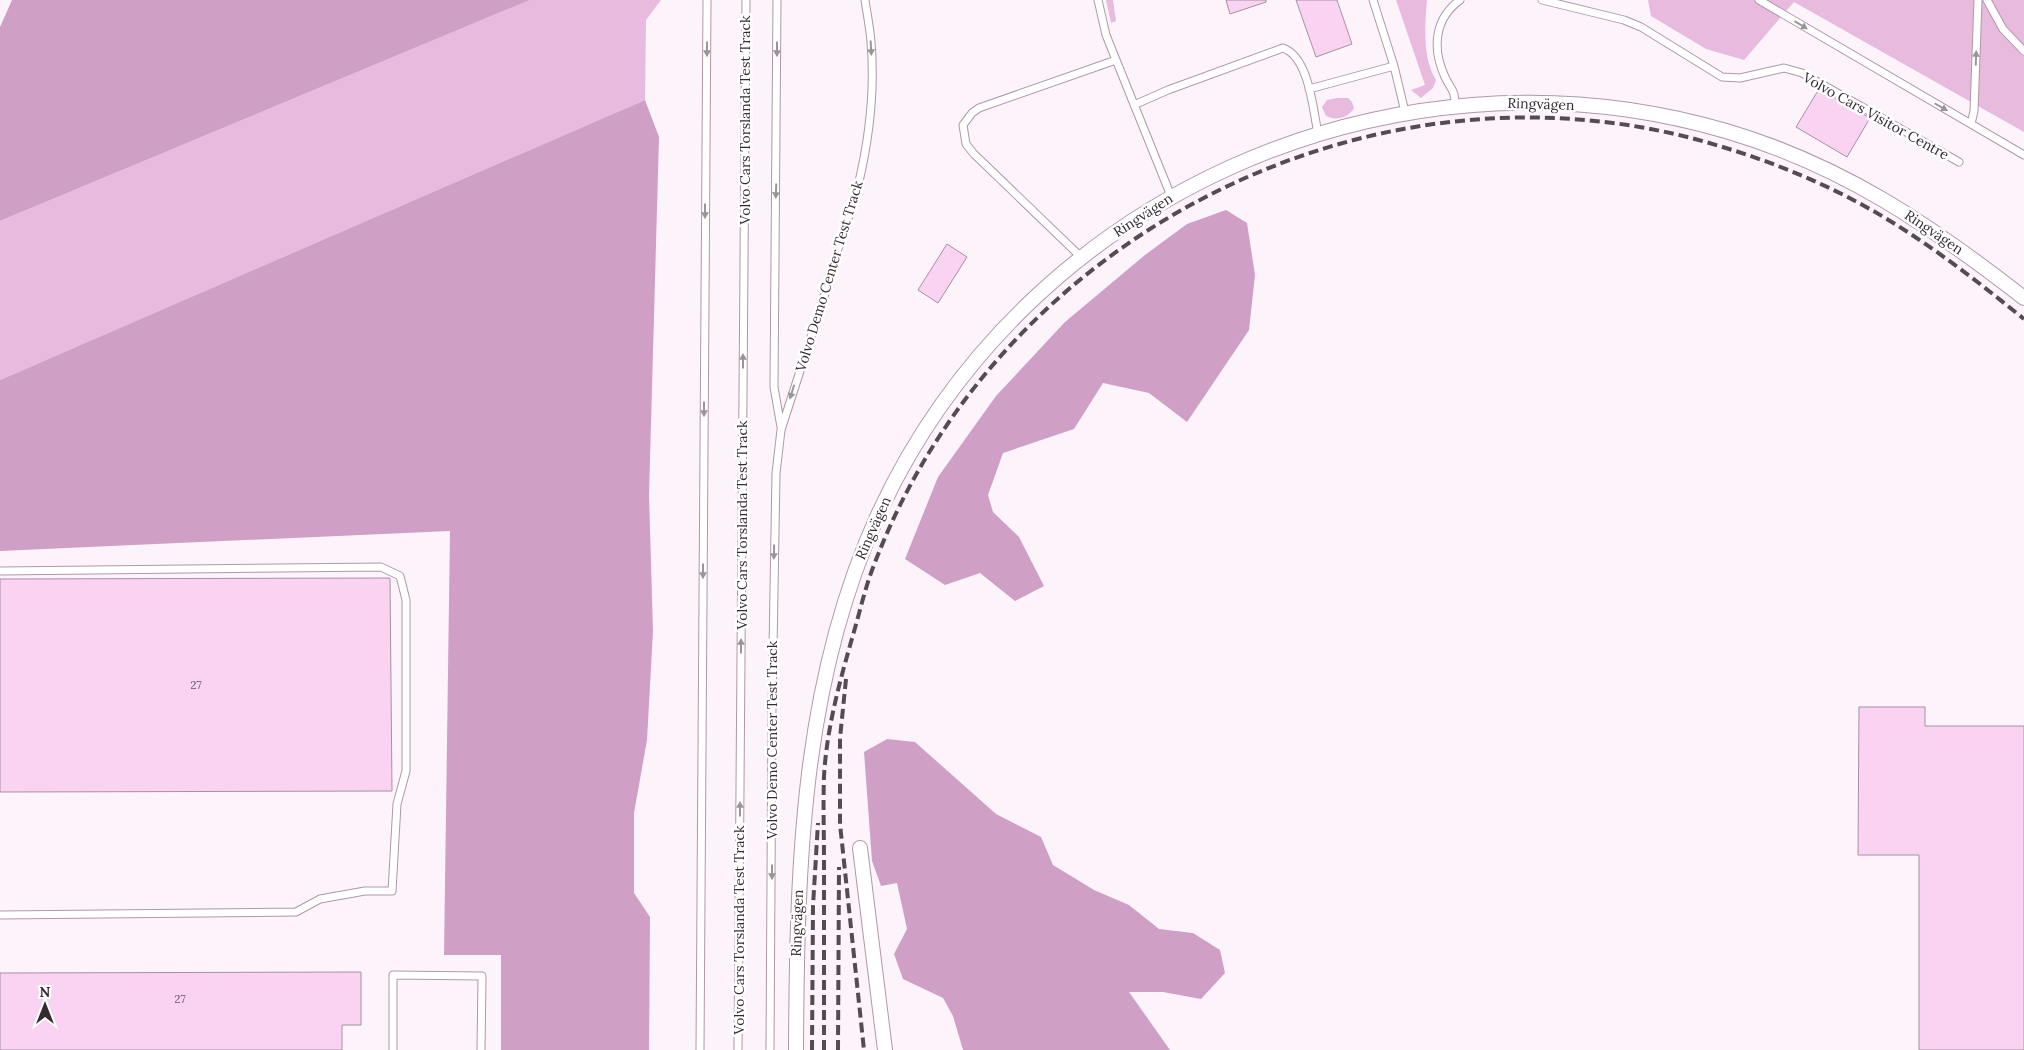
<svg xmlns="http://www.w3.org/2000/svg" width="2024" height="1050" viewBox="0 0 2024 1050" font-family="Lora,serif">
<rect width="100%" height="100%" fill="#fdf3fb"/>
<path fill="#e8bade" d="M530 0H661L646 20 645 100 0 380V221Z
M1106 0H1113L1116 21 1111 23Z
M1396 0H1427C1425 26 1422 57 1436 80L1433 88 1421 98 1411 90 1425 85Z
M1648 0H2024V132L1794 2 1744 60 1706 49 1651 16Z
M1337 98H1348L1352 102 1354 108C1348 118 1336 121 1326 116L1322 107 1327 100Z"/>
<path fill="#cf9fc5" d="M12 0H530L0 221V27Z
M645 100 659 137 649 495 653 631 647 740 634 813V893L650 917 649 1050H501V955H444L450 531 0 551V380Z
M1226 210 1247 223 1255 275 1249 330 1187 422 1149 393 1103 383 1074 429 1003 453 988 495 993 512 1019 537 1044 586 1015 601 980 573 945 585 905 559 938 477 996 396 1065 322 1145 255 1187 224Z
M887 739 915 742 996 814 1041 837 1053 865 1094 890 1129 905 1159 929 1193 933 1220 950 1225 973 1201 999 1163 992H1129L1170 1050H963L953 1016 943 998 903 979 894 954 907 929 897 883 881 886 872 861 864 752Z"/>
<path fill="#fbd3f2" stroke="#a690a1" d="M1226 0H1266V2L1230 14Z
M1296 0H1337L1352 44 1316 57Z
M1819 89 1870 118 1847 157 1796 127Z
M947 244 967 257 938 303 918 290Z
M390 578 392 791 0 792V579Z
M1859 707H1925V726H2024V1050H1919V855H1858Z
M361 972V1025H342V1050H0V973Z"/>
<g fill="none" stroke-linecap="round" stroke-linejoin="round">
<defs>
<path id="service" d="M777 0 774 387 781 427
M1098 0 1106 35 1171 196
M1373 0 1394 66
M1542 0 1624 20 1641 27 1722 77 1740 78 1784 68 1802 73 1959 162
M1759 0 2024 155
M1987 0 2003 29 2024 51
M1309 89 1394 66 1405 112
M1134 105 1168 90 1283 48C1309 57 1313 109 1318 134
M1455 105C1455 89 1451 90 1445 77 1432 49 1434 19 1460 0
M1971 124 1974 111 1978 0
M1081 257 974 154 966 144 963 125 972 113 979 108 1116 60
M0 571 381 567 400 576 406 600V771L397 804 392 891H365L320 899 296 912 0 915
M393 1050V975L482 976 481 1050
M700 1050 707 0
M738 1050 746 0
M770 1050 772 709 776 473 781 430 829 281C836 248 850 218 858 186 869 140 875 89 871 42 870 28 867 14 865 0"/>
<path id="minor" d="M860 848 885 1050
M796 1050C797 868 801 684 878 515 1024 197 1391 33 1726 131 1842 165 1930 225 2024 298"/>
</defs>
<use href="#service" stroke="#af98a9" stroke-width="9"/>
<use href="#minor" stroke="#af98a9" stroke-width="16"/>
<use href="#service" stroke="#fff" stroke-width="7"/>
<use href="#minor" stroke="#fff" stroke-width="14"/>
<path stroke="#554c53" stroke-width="4" stroke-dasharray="10 5" stroke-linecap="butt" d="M846 679 840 738V824L864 1050
M812 1050 813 906 818 823
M824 1050C824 987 824 924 824 861 824 833 823 804 824 776 827 725 841 677 855 628 861 607 866 585 874 565 996 241 1360 51 1695 139 1765 158 1833 185 1895 224 1940 252 1982 285 2024 319
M838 1050 839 867"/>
</g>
<defs><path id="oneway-solid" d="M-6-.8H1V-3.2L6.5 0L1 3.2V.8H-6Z" transform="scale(1.25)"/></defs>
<g fill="#9a9598">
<use href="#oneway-solid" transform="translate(1801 25) rotate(31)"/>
<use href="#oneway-solid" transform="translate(871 48) rotate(87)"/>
<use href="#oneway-solid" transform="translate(707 49) rotate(90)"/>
<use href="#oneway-solid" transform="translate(777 49) rotate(90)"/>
<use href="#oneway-solid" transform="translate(1976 58) rotate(-88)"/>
<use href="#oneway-solid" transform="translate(1941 107) rotate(30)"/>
<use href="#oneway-solid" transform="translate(776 191) rotate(92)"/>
<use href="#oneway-solid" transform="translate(705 211) rotate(90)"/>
<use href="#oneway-solid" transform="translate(743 361) rotate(-90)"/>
<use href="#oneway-solid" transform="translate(792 392) rotate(107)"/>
<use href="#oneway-solid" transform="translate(704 409) rotate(90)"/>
<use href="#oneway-solid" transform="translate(774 552) rotate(91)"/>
<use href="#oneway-solid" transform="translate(703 571) rotate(90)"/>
<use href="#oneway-solid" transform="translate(741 646) rotate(-90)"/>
<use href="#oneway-solid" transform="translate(740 809) rotate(-90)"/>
<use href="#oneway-solid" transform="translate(772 872) rotate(90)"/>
</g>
<g text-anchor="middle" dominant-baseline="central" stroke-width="5" stroke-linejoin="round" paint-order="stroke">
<g font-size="11" fill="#665562">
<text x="196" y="685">27</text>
<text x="180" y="999">27</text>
</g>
<g font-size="14" fill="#342b32" stroke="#fff">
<text transform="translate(1541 104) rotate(2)">Ringvägen</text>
<text transform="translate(1876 116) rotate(29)">Volvo Cars Visitor Centre</text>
<text transform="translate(745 120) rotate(-90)">Volvo Cars Torslanda Test Track</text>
<text transform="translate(1143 215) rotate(-33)">Ringvägen</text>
<text transform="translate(1934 232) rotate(34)">Ringvägen</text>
<text transform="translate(829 276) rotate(-73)">Volvo Demo Center Test Track</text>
<text transform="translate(742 525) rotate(-90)">Volvo Cars Torslanda Test Track</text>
<text transform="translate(873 528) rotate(-66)">Ringvägen</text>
<text transform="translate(772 740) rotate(-90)">Volvo Demo Center Test Track</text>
<text transform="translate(797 923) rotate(-88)">Ringvägen</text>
<text transform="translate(739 930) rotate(-90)">Volvo Cars Torslanda Test Track</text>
</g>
</g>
<g transform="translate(45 1005)" stroke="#ffffff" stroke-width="4" paint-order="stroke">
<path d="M0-4L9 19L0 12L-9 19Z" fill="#342b32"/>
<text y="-8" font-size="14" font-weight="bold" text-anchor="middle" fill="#342b32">N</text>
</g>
</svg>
